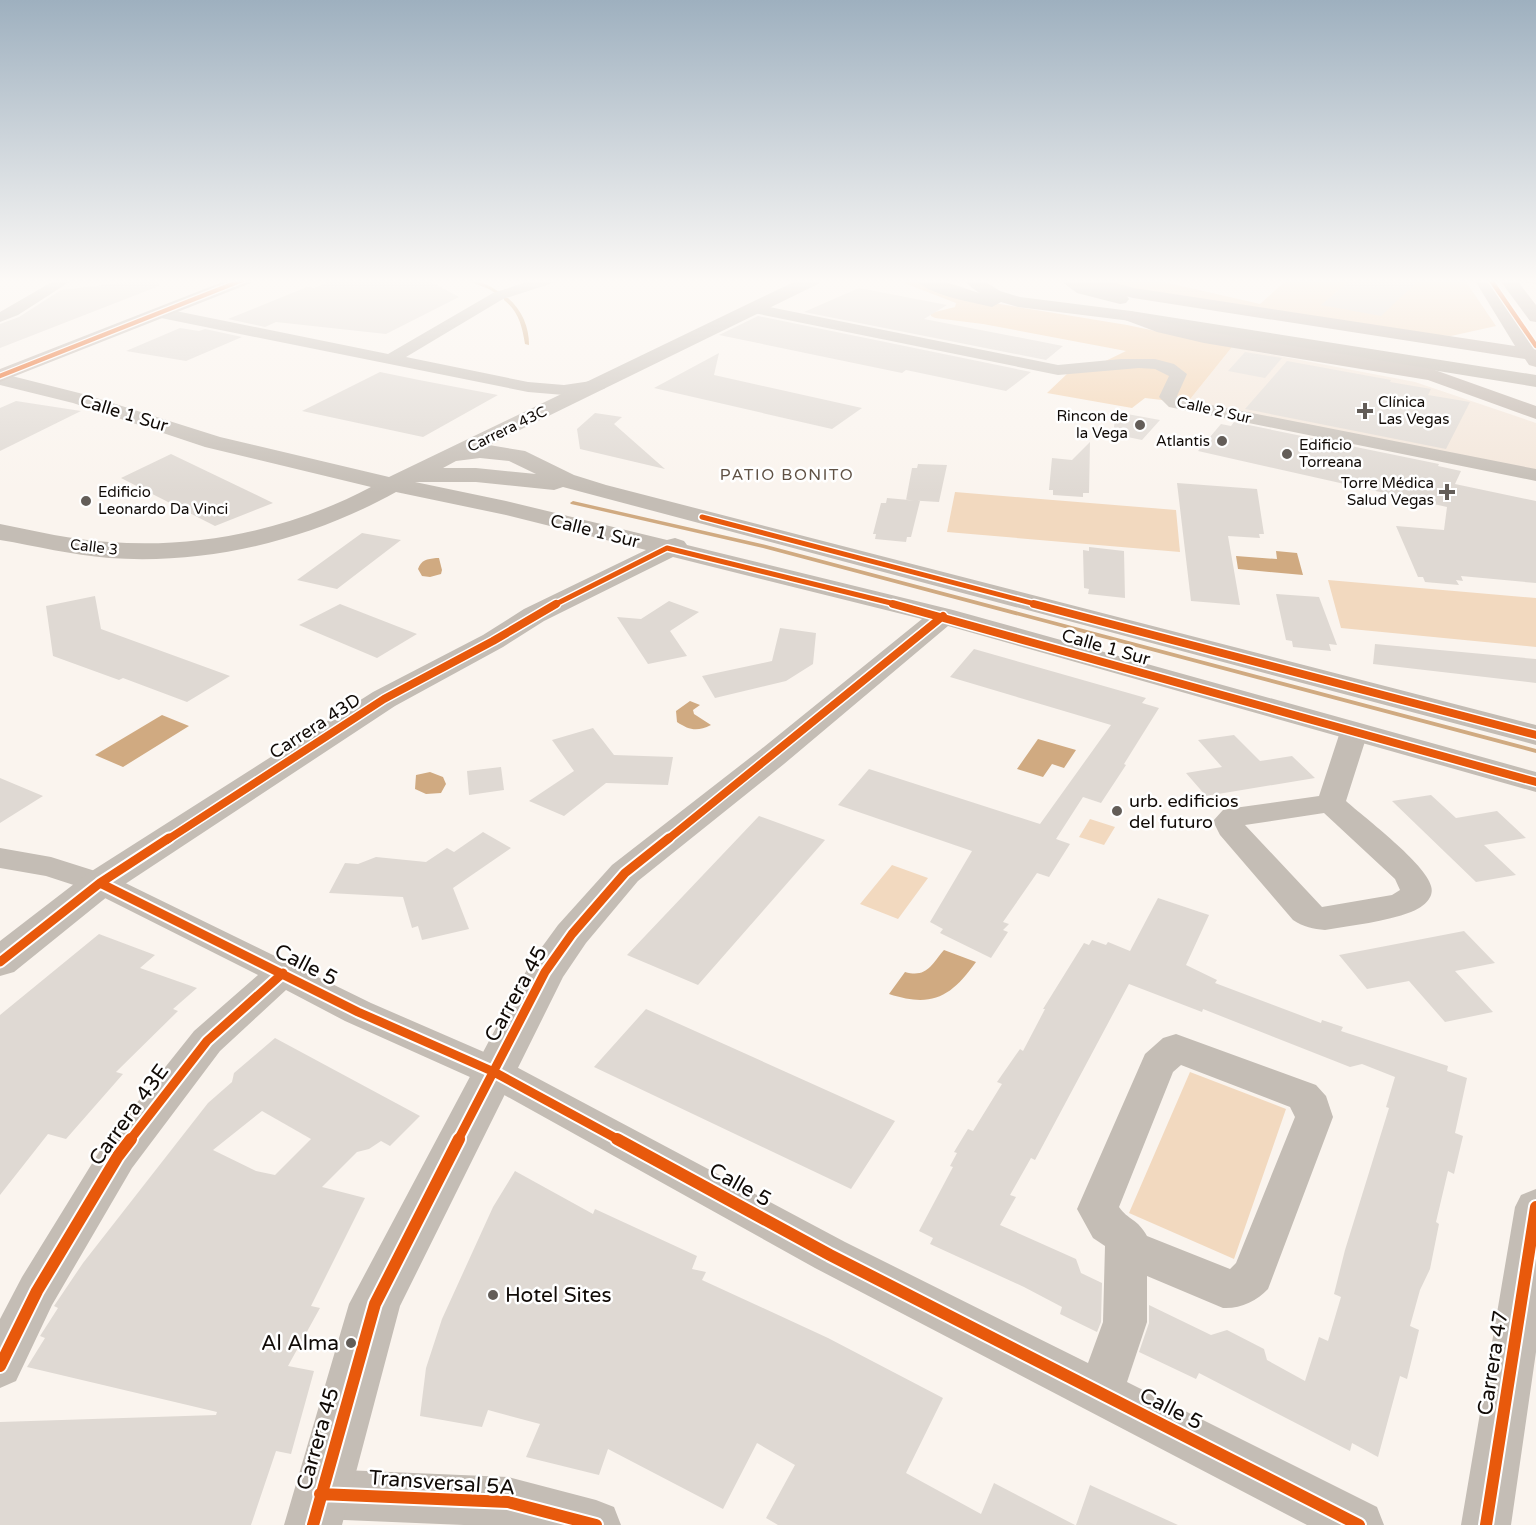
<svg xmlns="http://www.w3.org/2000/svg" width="1536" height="1525" viewBox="0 0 1536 1525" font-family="'Varela Round',sans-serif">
<rect width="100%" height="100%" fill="#faf4ee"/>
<path fill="#f3e6da" d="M1232 347 1415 382 1536 423V470L1187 403Z"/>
<path fill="#f2d9bf" d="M1092 279H1151L1260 304 1288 279H1464L1496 326 1451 336 1423 334 1130 288Z
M955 492 1176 510 1180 552 947 532Z
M1328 580 1536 598V647L1341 628Z
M1090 819 1115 827 1104 845 1079 837Z
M892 865 928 878 898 919 860 904Z
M1190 1072 1286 1109 1234 1259 1129 1213Z"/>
<path fill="#f2d2b0" d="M914 279 975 300 1127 325 1232 347 1187 403 1145 398 1132 408 1047 393 1068 373 1083 372 1126 351 983 324 935 318 931 316V313L955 307 956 303 904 283 907 280Z"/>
<path fill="#d0aa81" d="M1276 551 1297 553 1303 575 1238 569 1236 556 1277 559Z
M436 558H439L442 570 441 574 430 577 422 576 418 569C421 560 427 559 436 558Z
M690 701 700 705 693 710 694 714 711 725C697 732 689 730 677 722L676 711Z
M162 715 189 726 123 767 95 755Z
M1038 739 1076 750 1064 768 1052 764 1043 777 1017 769Z
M430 772 443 777 446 784 441 793 426 794 415 789 416 775Z
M944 950 976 962C951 997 932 1008 889 994L905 972C927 978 931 965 944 950Z"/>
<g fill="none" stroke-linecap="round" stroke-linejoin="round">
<path fill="#d0aa81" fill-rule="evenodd" d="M463 279C475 279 490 285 499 292L495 293 489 289Z
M504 298H508C522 310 529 327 529 345L525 344C522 326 519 312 504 300Z
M573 501 766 545 1536 749V753L763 548 571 504 570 503Z"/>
</g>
<path fill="#dfd9d3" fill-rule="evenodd" d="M153 279H158L159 286 0 348V324L19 317 61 290Z
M335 279H426L459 297 386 334 276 322 265 327 228 319 307 287 314 288Z
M1352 279H1420L1381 316 1321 305Z
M859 288 947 305 924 319 1063 346 1046 360 804 312Z
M758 316 1031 372 1006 391 906 370 902 373 719 335Z
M180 328 199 331 205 329 242 337 186 361 126 351Z
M1245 352 1282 358 1265 378 1228 371Z
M719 353 714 375 862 408 832 429 654 388Z
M1287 361 1391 380 1390 382 1431 389 1428 395 1470 402 1446 449 1245 409Z
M380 372 419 380 498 395 423 437 302 411Z
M16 401 81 411 0 451V408Z
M1116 412 1160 420 1142 440 1113 434Z
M595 413 622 417 614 424 665 469 580 449 577 429Z
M1234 422 1439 464 1438 466 1461 471 1455 484 1536 501V583L1461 576 1463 581 1456 580 1459 585 1425 582 1423 577H1418L1396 526 1444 530 1447 507 1198 451 1221 424 1231 426Z
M1090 442 1089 493H1083V497L1053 495V490H1049L1052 458 1072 460Z
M171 454 273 503 215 526 121 478Z
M918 464 947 465 939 502 906 500 912 468H917Z
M1177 483 1257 489 1264 534H1259L1260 538 1228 536 1240 605 1191 601Z
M887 498 920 501 911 537H907L906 542 875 539 876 534H873L881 503H886Z
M362 533 401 540 337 589 297 580Z
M1089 547 1124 551 1125 598 1088 594 1089 589 1084 588 1083 550 1089 551Z
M1276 594 1319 597 1337 645 1329 644 1331 651 1293 647 1292 641 1286 640Z
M95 596 101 629 230 676 187 702 123 678 119 680 53 656 46 606Z
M669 601 699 612 670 631 687 656 648 664 617 617 641 619Z
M340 604 417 634 377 658 299 625Z
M780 628 816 633 813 664 786 681 715 698 702 676 772 661Z
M1375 644 1536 659V683L1373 664Z
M974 649 1146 698 1142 703 1159 708 1124 764 1126 765 1101 803 1083 797 1056 839 1070 844 1049 877 1037 873 1003 922 1009 924 1003 930 1008 932 991 958 940 933 943 929 930 922 972 851 838 805 869 769 1040 824 1111 725 950 677Z
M593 728 614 755 673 757 668 785 606 783 564 816 529 801 574 771 552 740Z
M1234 735 1260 761 1292 756 1315 778 1206 796 1186 773 1222 767 1198 740Z
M501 767 504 790 469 795 467 771Z
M0 778 43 796 0 823Z
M1431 795 1456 818 1497 811 1526 838 1484 845 1516 875 1476 882 1392 801Z
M759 816 825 840 698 985 627 955Z
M483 832 511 848 453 888 469 929 422 940 418 926 412 928 403 897 329 893 345 863 358 864 376 857 426 862 447 848 454 852Z
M1158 898 1209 915 1186 965 1217 980 1215 983 1321 1023 1322 1020 1343 1027 1341 1031 1347 1033 1448 1066 1447 1071 1467 1078 1455 1133 1463 1136 1454 1174 1448 1171 1436 1222 1439 1224 1430 1269 1420 1290 1410 1326 1419 1330 1407 1379 1400 1376 1378 1457 1352 1443 1350 1451 1199 1373 1196 1379 1139 1352 1149 1323V1305L1211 1335 1227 1330 1264 1349 1267 1360 1305 1381 1319 1337 1328 1341 1341 1297 1334 1294 1345 1250 1389 1108 1386 1107 1395 1077 1362 1064 1350 1067 1203 1009 1202 1012 1129 984 1035 1160 1031 1158 1010 1195 1016 1197 1000 1225 1076 1259 1081 1273 1102 1283 1101 1322 1097 1332 1060 1314 1062 1307 1024 1287 930 1244 933 1238 919 1231 953 1167 950 1166 957 1153 954 1152 968 1129 973 1131 1002 1084 997 1082 1020 1049 1023 1051 1045 1009H1043L1084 943 1089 945 1092 940 1106 945 1108 942 1130 951Z
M1464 931 1495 963 1455 971 1493 1012 1445 1022 1409 981 1367 989 1339 955Z
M99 934 155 955 140 968 197 988 173 1009 178 1011 116 1072 123 1074 66 1139 48 1134 0 1195V1015Z
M646 1009 895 1121 851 1189 594 1067Z
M275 1038 420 1116 390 1146 381 1141 369 1149 357 1152 322 1187 365 1198 311 1306 320 1308 288 1366 314 1371 291 1454 276 1451 251 1525H0V1422L216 1415 217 1412 27 1367 45 1338 40 1336 58 1308 54 1306 83 1263 208 1103 232 1082 234 1073ZM262 1111 311 1139 275 1175 256 1171 213 1150Z
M515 1171 593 1214 595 1209 697 1256 692 1269 706 1272 702 1280 828 1338 943 1398 906 1473 981 1514 994 1483 1075 1525H778L766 1518 795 1465 757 1443 723 1509 608 1449 599 1475 526 1457 540 1424 488 1410 482 1427 420 1416 426 1368 442 1319 493 1207Z
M1090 1485 1178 1525H1076Z"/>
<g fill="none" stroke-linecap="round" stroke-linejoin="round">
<path fill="#c4bdb5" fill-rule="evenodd" d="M57 279H74L18 315 0 322V312Z
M536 279H558L556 282 503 299 406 357 528 382 564 385 598 380 604 381 607 385 604 389 564 395 528 392 161 318 153 313 161 308 388 354 493 293Z
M1520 279H1536V284L1522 282Z
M754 304 1058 365 1121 359H1155L1174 364 1187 374 1177 396 1181 399 1536 469V481L1169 407 1159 397 1169 376 1155 369 1139 368 1058 375 749 312 746 309Z
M1354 724 1364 726 1368 732 1346 801C1365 818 1426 864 1431 886 1435 898 1422 908 1411 912 1385 922 1353 925 1325 930 1313 929 1304 927 1293 920L1220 835 1213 821 1223 810 1234 808 1319 796 1340 732 1344 726ZM1324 813 1395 879 1400 890 1392 895 1322 907 1245 825Z
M0 848 51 857 111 876 371 1003 507 1062 845 1242 1088 1363 1103 1322 1105 1246 1093 1238 1077 1209 1145 1054 1163 1038 1176 1034 1316 1085 1326 1096 1333 1117 1268 1289C1257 1301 1240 1309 1223 1308L1147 1276V1322L1127 1382 1377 1507 1384 1525H1307L815 1268 481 1082 345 1021 286 990 220 1051 132 1168 52 1305 16 1381 0 1388V1319L22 1277 104 1144 194 1031 258 975 89 890 46 876 0 868ZM1181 1065 1290 1107 1295 1117 1236 1263 1230 1269 1147 1236C1138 1219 1128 1220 1119 1207L1173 1072Z
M1536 1189V1352L1511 1525H1461L1515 1207 1521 1195Z
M320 1469 508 1477 596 1500 614 1507 621 1525H464L320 1519 302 1512 295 1494 302 1476Z"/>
<path fill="#c4bdb5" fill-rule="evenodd" d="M800 279H822L820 283 489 445 525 451 574 475 606 485 1536 725V745L563 487 554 490 476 482H415L506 501 667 540 675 538 684 541 687 545 953 610 1536 772V792L948 626 784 764 638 881 586 943 563 977 400 1306 342 1525H284L349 1304 531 962 558 925 612 865 760 750 922 619 673 557 544 621 503 647 395 706 113 892 14 972 0 976V941L87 874 373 692 483 635 524 609 646 550 506 515 396 492C310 540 208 565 109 558 72 555 36 546 0 540V524C36 531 72 540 109 542 199 549 292 529 371 487L205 447 73 403 0 385V373L87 395 220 437 389 477ZM480 458 509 461 536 474 476 468H443L456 461Z"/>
<path fill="#bab2a8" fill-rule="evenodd" d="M915 279H937L979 293 961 279H981L1000 291 1020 297 1131 311 1536 375V387L1131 321 1018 307 1001 302 992 307C972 302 927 295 915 279Z
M1058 279H1078L1089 285 1126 295 1129 299 1126 303 1120 304 1077 293Z"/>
<path fill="#beb3aa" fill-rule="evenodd" d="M230 279H253L251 283 0 382V369Z
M1073 279H1101L1134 288 1515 346 1474 279H1490L1536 348V367L1529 365 1525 359 1133 298 1075 283Z
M1499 279H1516L1536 305V322L1530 321Z
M1131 311 1169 324 1204 331 1432 369 1536 406V419L1428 380 1204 343 1157 332 1125 320 1122 316 1125 312Z"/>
<defs>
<path id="cycleway-far4" d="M1490 279 1536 346
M0 376 245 279"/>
<path id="cycleway-far3" d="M702 517 1039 605
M554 605 667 548 899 605"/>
<path id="cycleway-far2" d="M893 604 1536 782
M1034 604 1536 735
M167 840 384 699 493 641 556 604
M667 840 943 616"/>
<path id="cycleway-far1" d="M100 883 358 1012 494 1072 619 1140
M0 962 100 883 169 838
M130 1140 207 1041 283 973
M458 1140 545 972 572 934 625 873 669 838"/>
<path id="cycleway" d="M617 1139 830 1255 1359 1525
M0 1366 37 1291 118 1156 131 1139
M320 1494 508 1502 596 1525
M313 1525 375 1304 459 1139
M1486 1525 1536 1207"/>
</defs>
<use href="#cycleway-far4" stroke="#fff" stroke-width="7"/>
<use href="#cycleway-far3" stroke="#fff" stroke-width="8"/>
<use href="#cycleway-far2" stroke="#fff" stroke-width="11"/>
<use href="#cycleway-far1" stroke="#fff" stroke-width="13"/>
<use href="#cycleway" stroke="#fff" stroke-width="16"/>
<use href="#cycleway-far4" stroke="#e8590c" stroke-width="4.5"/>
<use href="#cycleway-far3" stroke="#e8590c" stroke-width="5"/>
<use href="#cycleway-far2" stroke="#e8590c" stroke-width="8"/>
<use href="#cycleway-far1" stroke="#e8590c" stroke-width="9"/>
<use href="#cycleway" stroke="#e8590c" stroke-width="12"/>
</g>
<linearGradient id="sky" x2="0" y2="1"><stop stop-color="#9eb0bf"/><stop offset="0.57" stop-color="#fdfaf7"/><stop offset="1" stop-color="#fdfaf7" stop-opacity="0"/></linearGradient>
<rect width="1536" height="493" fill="url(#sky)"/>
<g fill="#635d58" stroke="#fff" stroke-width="2">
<path d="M1362 402h6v6h6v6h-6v6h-6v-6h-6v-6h6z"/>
<circle cx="1140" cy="425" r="6"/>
<circle cx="1222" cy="441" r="6"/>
<circle cx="1287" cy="454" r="6"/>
<path d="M1444 483h6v6h6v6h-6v6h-6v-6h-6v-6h6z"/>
<circle cx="86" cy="501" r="6"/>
<circle cx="1117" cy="811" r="6"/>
<circle cx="493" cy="1295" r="6"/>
<circle cx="351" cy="1343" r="6"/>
</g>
<g text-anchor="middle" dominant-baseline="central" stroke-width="5" stroke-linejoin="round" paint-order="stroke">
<g font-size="15" fill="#110b07" stroke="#fff" text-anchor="start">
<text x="1378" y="402">Clínica<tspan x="1378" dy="17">Las Vegas</tspan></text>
<text x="1128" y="416" text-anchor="end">Rincon de<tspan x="1128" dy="17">la Vega</tspan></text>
<text x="1210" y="441" text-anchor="end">Atlantis</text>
<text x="1299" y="445">Edificio<tspan x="1299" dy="17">Torreana</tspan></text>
<text x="1434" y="483" text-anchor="end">Torre Médica<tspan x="1434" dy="17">Salud Vegas</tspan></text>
<text x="98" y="492">Edificio<tspan x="98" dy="17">Leonardo Da Vinci</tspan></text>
</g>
<g font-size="15" fill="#110b07" stroke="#fff">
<text transform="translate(1214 410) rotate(13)">Calle 2 Sur</text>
<text transform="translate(507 429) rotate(-26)">Carrera 43C</text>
<text transform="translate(94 547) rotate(7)">Calle 3</text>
</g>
<g font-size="16" letter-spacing="1.5" fill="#5f5144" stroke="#fff">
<text x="787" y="475">PATIO BONITO</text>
</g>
<g font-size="18" fill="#110b07" stroke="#fff">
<text transform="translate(124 413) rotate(17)">Calle 1 Sur</text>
<text transform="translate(595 531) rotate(14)">Calle 1 Sur</text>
<text transform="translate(1106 647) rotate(16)">Calle 1 Sur</text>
<text transform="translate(315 726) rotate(-33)">Carrera 43D</text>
</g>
<g font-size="18" fill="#110b07" stroke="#fff" text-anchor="start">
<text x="1129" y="801">urb. edificios<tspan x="1129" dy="21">del futuro</tspan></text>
</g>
<g font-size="21" fill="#110b07" stroke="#fff">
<text transform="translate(306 965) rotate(27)">Calle 5</text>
<text transform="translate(516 994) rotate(-61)">Carrera 45</text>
<text transform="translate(129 1115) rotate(-54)">Carrera 43E</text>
<text transform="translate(740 1185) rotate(29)">Calle 5</text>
<text transform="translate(1493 1363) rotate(-81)">Carrera 47</text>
<text transform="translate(1171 1409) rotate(27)">Calle 5</text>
<text transform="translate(318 1439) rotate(-74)">Carrera 45</text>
<text transform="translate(442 1483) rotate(4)">Transversal 5A</text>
</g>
<g font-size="21" fill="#110b07" stroke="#fff" text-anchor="start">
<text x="505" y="1295">Hotel Sites</text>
<text x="339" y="1343" text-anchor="end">Al Alma</text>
</g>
</g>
</svg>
